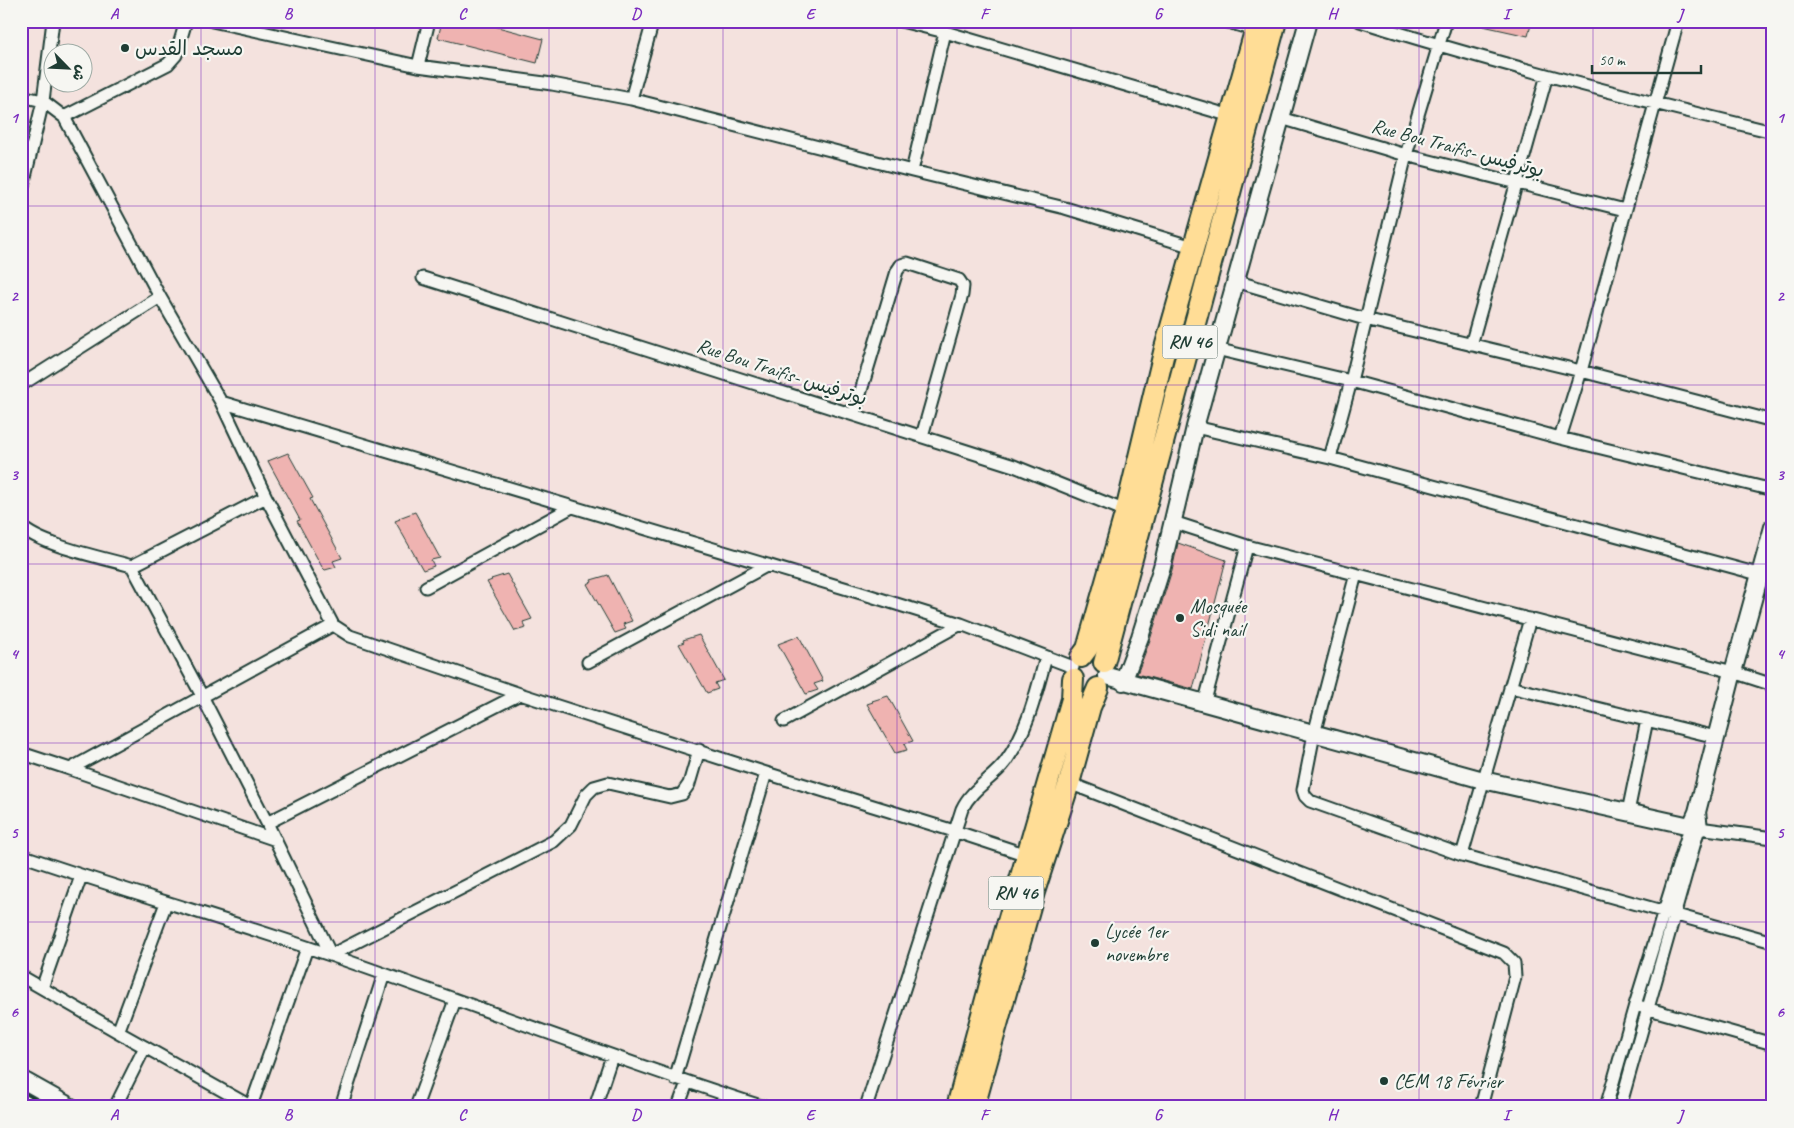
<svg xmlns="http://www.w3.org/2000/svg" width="1794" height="1128" viewBox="0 0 1794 1128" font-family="Caveat,'Playpen Sans Arabic',sans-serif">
<rect width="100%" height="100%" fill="#f4e2de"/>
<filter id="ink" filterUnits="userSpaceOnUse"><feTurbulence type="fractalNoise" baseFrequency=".02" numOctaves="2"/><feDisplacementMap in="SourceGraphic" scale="10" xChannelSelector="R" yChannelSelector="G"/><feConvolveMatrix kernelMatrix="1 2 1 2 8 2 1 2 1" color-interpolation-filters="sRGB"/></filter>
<g filter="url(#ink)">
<path fill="#efb3b1" stroke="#1f3d34" d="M442 21H475L543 39 537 63 438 38Z
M1484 21H1532L1528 36 1483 26Z
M288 453 313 498 310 499 342 558 333 561 336 567 325 570 322 567 297 521 300 520 268 461Z
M415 512 440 558 431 560 434 566 423 570 395 521 400 519 399 518Z
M1178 543 1226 560 1193 689 1137 674 1150 640 1172 570Z
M507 574 532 619 523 622 526 628 515 631 487 582 492 580 491 579Z
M608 575 632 621 623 624 626 629 615 633 587 584 592 582 591 580Z
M699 635 724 680 715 683 718 689 707 693 679 644 684 642 683 640Z
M799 636 823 681 814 684 818 690 806 694 778 644Z
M888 696 913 741 904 744 907 750 895 753 867 704 873 702 872 701Z"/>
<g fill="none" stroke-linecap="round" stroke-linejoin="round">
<defs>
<path id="street" d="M212 21 418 66 552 84 631 99 912 171 1065 208 1193 247
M901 21 945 32 1231 116
M1225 21 1255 30
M1360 21C1496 64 1634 99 1773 132
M418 66 429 21
M21 96 43 101 64 117 160 297 221 402 266 497 333 625
M631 99 653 21
M64 117 168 64 176 55 186 21
M1281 118 1406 155 1625 210
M912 171 945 32
M21 194 43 101 53 21
M423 278 1014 466 1126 511
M1235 281 1365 319 1581 371 1773 421
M1471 345 1547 75
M1216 349 1351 381 1560 438 1773 490
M21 385 160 297
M221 402 861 593 961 624 1073 667
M854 414 897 271 901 265 907 263 959 280 963 286 962 295 922 436
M1195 427 1330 458 1773 578
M1560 438 1581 371 1678 21
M1330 458 1351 381 1406 155 1446 21
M1173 522 1247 546 1733 672 1773 685
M21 526C39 545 104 558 132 566L266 497
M132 566 202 696 267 823 331 955 554 841 571 825 586 795 594 787 608 783 670 797 682 794 689 784 699 750
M1356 574 1314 734 1303 790 1305 796 1310 801 1462 855 1773 942
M426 587 572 507
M588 662 768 565
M1510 687 1716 737
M1204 704 1247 546
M784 721 961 624
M21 753 70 769 333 625 350 636 520 694 766 773 954 831 1027 855
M70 769 276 840
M1069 783 1504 953 1514 963 1515 977 1481 1107
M1628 812 1647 720
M267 823 520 694
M21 855C124 891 230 920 333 956 477 1006 619 1061 764 1107
M1462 855 1530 619
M21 976 118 1032 252 1107
M42 988 81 876
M1642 1007 1773 1044
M118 1032 166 903
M675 1079 766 773
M251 1106 307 948
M115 1107 145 1047
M341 1107 384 974
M416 1107 455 1000
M595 1107 612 1056
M678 1107 687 1083
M866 1107 962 809C972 788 993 779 1006 761 1028 730 1036 693 1046 657
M1606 1107 1635 1005 1690 827
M1620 1107 1699 828 1773 838"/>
<path id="secondary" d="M1107 676 1483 780 1699 828 1697 812
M1123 682 1140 637 1162 567 1195 427 1308 21
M1693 821 1697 812 1733 672 1773 527
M21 1079 71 1107
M21 1102 30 1107"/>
<path id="highway" d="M1081 657 1087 649 1126 511 1165 348 1258 21
M1104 663 1276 21
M957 1107 992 977 1072 699 1073 679
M974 1107 1034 892 1069 783 1090 707 1098 688"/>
</defs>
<use href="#street" stroke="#1f3d34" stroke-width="15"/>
<use href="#secondary" stroke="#1f3d34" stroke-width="20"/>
<use href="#highway" stroke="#1f3d34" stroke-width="24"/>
<use href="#street" stroke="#f6f6f2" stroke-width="11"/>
<use href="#secondary" stroke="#f6f6f2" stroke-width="16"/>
<use href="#highway" stroke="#ffdd96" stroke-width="20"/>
</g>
</g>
<path fill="none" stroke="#7b2cbf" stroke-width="1" stroke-opacity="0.55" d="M201 21V1107M375 21V1107M549 21V1107M723 21V1107M897 21V1107M1071 21V1107M1245 21V1107M1419 21V1107M1593 21V1107M21 206H1773M21 385H1773M21 564H1773M21 743H1773M21 922H1773"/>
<g fill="#1f3d34" stroke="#f6f6f2" stroke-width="2">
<circle cx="125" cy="48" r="5"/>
<circle cx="1180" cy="618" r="5"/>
<circle cx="1095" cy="943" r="5"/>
<circle cx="1384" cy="1081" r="5"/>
</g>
<g text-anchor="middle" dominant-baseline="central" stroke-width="4.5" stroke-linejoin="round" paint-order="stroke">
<g fill="#f6f6f2" stroke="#60746d" stroke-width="1">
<rect x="1162.5" y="325.5" width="55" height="33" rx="4"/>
<rect x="988.5" y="876.5" width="55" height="33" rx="4"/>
</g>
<g font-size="19" font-weight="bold" fill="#1f3d34">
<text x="1190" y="342">RN 46</text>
<text x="1016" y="893">RN 46</text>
</g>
<g font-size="20" fill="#1f3d34" stroke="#f6f6f2" text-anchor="start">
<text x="135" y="48">مسجد القدس</text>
<text x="1190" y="606">Mosquée<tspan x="1190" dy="23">Sidi nail</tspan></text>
<text x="1105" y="931">Lycée 1er<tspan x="1105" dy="23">novembre</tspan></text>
<text x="1394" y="1081">CEM 18 Février</text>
</g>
<g font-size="20" fill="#1f3d34" stroke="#f6f6f2">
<text transform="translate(1458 148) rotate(15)">Rue Bou Traifis- بوترفيس</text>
<text transform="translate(782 372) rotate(18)">Rue Bou Traifis- بوترفيس</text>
</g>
</g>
<rect width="1794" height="1128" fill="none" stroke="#f6f6f2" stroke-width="55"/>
<g transform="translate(68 68) rotate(114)"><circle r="24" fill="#f6f6f2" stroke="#a0aca6"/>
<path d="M0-4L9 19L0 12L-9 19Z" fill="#1f3d34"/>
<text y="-8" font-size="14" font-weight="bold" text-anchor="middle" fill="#1f3d34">ش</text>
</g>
<path d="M1592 65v8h109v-8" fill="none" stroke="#1f3d34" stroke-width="2.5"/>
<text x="1599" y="65" font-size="15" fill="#1f3d34" stroke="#f6f6f2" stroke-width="4" paint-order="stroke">50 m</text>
<rect x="28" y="28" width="1738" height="1072" fill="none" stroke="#7b2cbf" stroke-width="2"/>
<g font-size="16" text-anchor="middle" font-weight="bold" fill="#7b2cbf">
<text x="114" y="19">A</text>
<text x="288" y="19">B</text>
<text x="462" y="19">C</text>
<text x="636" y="19">D</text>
<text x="810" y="19">E</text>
<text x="984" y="19">F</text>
<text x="1158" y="19">G</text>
<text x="1332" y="19">H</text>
<text x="1506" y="19">I</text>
<text x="1680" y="19">J</text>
<text x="14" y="123">1</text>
<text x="1780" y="123">1</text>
<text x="14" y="301">2</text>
<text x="1780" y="301">2</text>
<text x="14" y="480">3</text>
<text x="1780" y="480">3</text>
<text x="14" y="659">4</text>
<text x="1780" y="659">4</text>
<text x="14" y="838">5</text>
<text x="1780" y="838">5</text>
<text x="14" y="1017">6</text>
<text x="1780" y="1017">6</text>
<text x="114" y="1120">A</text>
<text x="288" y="1120">B</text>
<text x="462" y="1120">C</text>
<text x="636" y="1120">D</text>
<text x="810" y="1120">E</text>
<text x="984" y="1120">F</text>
<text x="1158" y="1120">G</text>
<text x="1332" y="1120">H</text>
<text x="1506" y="1120">I</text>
<text x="1680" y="1120">J</text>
</g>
</svg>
